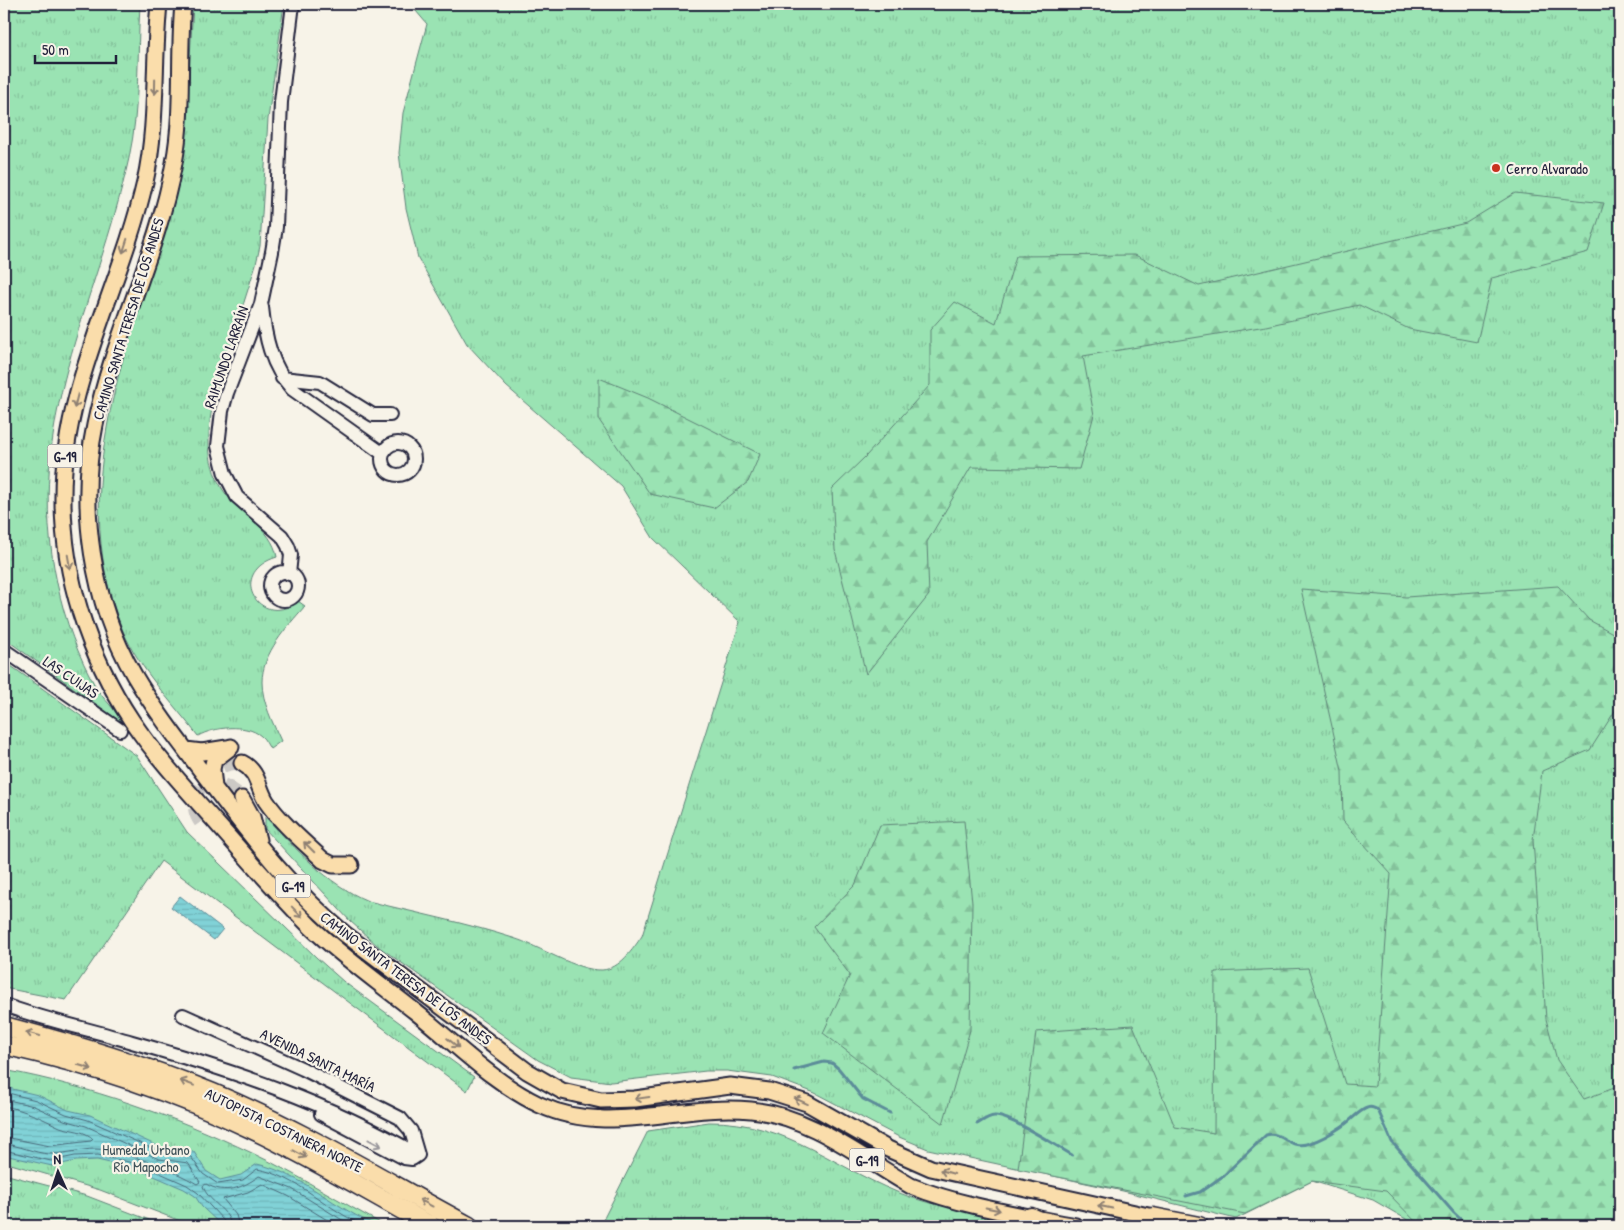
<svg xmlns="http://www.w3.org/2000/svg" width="1624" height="1230" viewBox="0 0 1624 1230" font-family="'Patrick Hand',sans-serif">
<defs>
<pattern id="grass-tufts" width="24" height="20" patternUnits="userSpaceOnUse" patternTransform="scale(1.25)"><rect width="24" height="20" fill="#9ae3b3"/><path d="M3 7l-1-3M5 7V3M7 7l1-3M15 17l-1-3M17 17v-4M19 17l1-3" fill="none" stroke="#84c29b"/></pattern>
<pattern id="forest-firs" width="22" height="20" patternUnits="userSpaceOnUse" patternTransform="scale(1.25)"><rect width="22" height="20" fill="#9ae3b3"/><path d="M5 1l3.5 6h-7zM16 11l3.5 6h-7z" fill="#84c29b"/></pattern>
<pattern id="water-rules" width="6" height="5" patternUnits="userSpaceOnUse" patternTransform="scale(1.25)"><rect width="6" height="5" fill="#81d2d7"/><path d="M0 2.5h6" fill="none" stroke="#6fb4b9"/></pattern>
</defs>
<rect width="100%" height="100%" fill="#f7f3e8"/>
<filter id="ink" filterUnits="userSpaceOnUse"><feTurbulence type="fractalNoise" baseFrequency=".02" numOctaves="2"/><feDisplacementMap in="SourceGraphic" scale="10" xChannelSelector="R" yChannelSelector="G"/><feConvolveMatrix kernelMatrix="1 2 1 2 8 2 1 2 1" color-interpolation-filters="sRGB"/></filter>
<g filter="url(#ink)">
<path fill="url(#grass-tufts)" stroke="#5e8277" d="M4 4H140C137 55 140 108 129 158 96 308 23 422 57 583 65 621 78 656 97 689 104 700 116 709 121 722L4 638Z
M193 4H284L268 119 260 246 256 264C248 290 239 317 231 344 216 389 194 445 223 490 239 514 272 527 277 557 225 573 260 631 298 601L305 606C287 627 262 653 262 682 262 702 273 723 281 741L270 749C268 746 265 739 261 736 246 723 214 727 198 736 172 702 140 670 123 631 58 476 143 316 181 167L186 131Z
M410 4H1620V1226H1418L1373 1200 1312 1181 1236 1219 1123 1191 928 1149 899 1137 815 1093 772 1077 727 1071H706L611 1082 571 1077 538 1060 378 946 350 921 265 829V817C298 850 325 883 368 901 416 913 466 923 513 938 540 946 576 971 602 970 620 969 633 949 642 936L740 622 653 538 621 486 506 386 467 344 418 258 406 208 399 153 403 113 427 24Z
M4 661 137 756 187 832 317 958 344 982 474 1077 467 1091 161 861 66 1000 4 988Z
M4 1070C89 1086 174 1116 252 1153 297 1174 342 1203 386 1226H193L100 1190 4 1162Z
M709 1122C789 1121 839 1172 910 1197 950 1211 994 1211 1033 1226H600L648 1131Z
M4 1174 87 1196 165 1226H13L4 1224Z"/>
<path fill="url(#forest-firs)" stroke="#5e8277" d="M1515 193 1604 203 1588 252 1492 278 1477 342 1409 329 1359 305 1266 326 1083 356 1094 415 1079 469 971 467 927 542 929 595 866 674 835 550 832 489 866 456 930 385V330L955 302 996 323 1016 256 1135 255 1199 286 1466 223Z
M599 378 648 398 760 454 748 482 714 508 650 494 599 420Z
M1558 586 1589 620 1620 637V703L1590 750 1542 771 1533 840 1546 1019 1557 1060 1584 1099 1620 1086V1226H1420L1386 1191 1312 1181 1245 1214 1018 1169 1036 1032 1133 1025 1175 1127 1214 1133 1215 972 1308 968 1345 1084 1375 1086 1391 874 1343 821 1342 771 1301 589 1406 597Z
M964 821 972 903 970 1030 943 1124 823 1033 850 975 814 927 855 885 880 825Z"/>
<path fill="url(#water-rules)" stroke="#5b8c99" d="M180 896 223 929 214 940 171 907Z
M4 1087 38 1095 68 1110 90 1115 164 1149 194 1152 206 1171 220 1180 241 1175 257 1164C303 1174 336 1210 379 1226H222L202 1207 195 1196 184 1189 140 1170 97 1160 76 1161 52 1166 4 1155Z"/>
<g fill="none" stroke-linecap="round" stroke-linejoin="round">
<path stroke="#486879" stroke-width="1" d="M4 1092 36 1100 66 1114 88 1120 162 1153 191 1157 203 1174 218 1184 243 1180 257 1169C298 1176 328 1211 365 1226
M4 1099 34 1106 64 1120 86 1126 159 1159 188 1163 200 1182 197 1184C176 1171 120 1149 95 1149 82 1149 59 1155 49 1154 34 1153 19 1145 4 1144
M4 1106C25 1110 41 1118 60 1127 71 1131 85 1130 93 1139L91 1141 50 1146 4 1137
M4 1150 51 1161 75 1156 98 1155 142 1165 187 1185 198 1193 224 1221 225 1226
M231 1226C230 1210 207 1201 203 1186L206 1184C225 1195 243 1188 259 1176L292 1189 352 1226
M239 1226 236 1215 223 1199 248 1192 262 1184 288 1196 337 1226"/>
<path stroke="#5b8c99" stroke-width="3" d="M794 1070 824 1062 832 1063 839 1069 863 1099 890 1113
M977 1124C982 1121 989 1116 994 1116 1008 1114 1058 1147 1072 1155
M1186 1196 1200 1192 1223 1176 1266 1135C1282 1130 1289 1151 1310 1143 1320 1140 1332 1133 1341 1127 1350 1122 1358 1111 1367 1108 1371 1106 1374 1108 1378 1110L1392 1142 1454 1213 1468 1226"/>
<path stroke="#ccc9c5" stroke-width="15" stroke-dasharray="15 8" stroke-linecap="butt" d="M201 786C217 780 231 787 242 799
M201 822C182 795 212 758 242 763"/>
<defs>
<path id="minor" d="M262 307C265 337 271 366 292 389L382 453
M282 378 320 382 373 415H390
M382 459a16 16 0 1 1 32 0a16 16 0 1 1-32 0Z
M270 586a14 14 0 1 1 28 0a14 14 0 1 1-28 0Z
M289 574 291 555 288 546 282 536 237 497 225 474 218 446 222 411 227 393 261 304 272 252 276 227 281 102 293 4
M4 650 120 730
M4 1005C45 1020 89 1029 132 1042 231 1070 330 1103 418 1155
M183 1015 303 1069 400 1118 411 1131 418 1155
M321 1114 404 1158 412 1159 418 1155"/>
<path id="major" d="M159 4C153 63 158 124 145 182 121 287 63 385 63 495 62 574 88 655 132 721 157 758 189 792 219 826 249 860 279 895 311 927 344 958 382 985 417 1013 456 1044 495 1084 540 1105 609 1137 679 1103 751 1110 811 1116 860 1157 911 1186 964 1207 1021 1215 1076 1226
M183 4C178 57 184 111 174 163 158 253 113 336 95 425 78 507 92 602 134 675 158 716 189 754 218 793 257 844 295 893 345 934L527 1071 562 1091 601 1100 635 1099 730 1086 769 1091 807 1103 888 1149 931 1168 1153 1217 1162 1221
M186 750 202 752 227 748
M242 763C258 771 258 788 266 801 281 823 304 842 323 860L333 865H351
M214 787 212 769 214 760 231 747
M242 799 252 817 258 840"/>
<path id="highway" d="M4 1026C75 1045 145 1065 213 1093 302 1130 385 1181 469 1226
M4 1045C88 1064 174 1092 251 1129 313 1158 372 1194 431 1226
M1031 1217 1051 1226
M1153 1217 1199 1226"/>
</defs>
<use href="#minor" stroke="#22223b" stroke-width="16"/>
<use href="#major" stroke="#22223b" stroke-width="19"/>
<use href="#highway" stroke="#22223b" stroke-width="21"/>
<use href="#minor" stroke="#f7f3e8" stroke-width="12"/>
<use href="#major" stroke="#faddab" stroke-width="15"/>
<use href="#highway" stroke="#faddab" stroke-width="18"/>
</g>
<defs><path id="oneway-shaft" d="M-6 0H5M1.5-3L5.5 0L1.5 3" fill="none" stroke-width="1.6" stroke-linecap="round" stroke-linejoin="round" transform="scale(1.25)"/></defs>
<g stroke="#8e8073">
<use href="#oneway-shaft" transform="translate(155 87) rotate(91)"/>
<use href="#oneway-shaft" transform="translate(125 246) rotate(108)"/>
<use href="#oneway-shaft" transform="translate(76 401) rotate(104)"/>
<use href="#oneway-shaft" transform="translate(69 562) rotate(80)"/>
<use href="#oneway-shaft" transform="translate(309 847) rotate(-135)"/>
<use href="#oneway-shaft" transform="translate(297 912) rotate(46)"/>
<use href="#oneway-shaft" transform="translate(33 1034) rotate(-165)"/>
<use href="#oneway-shaft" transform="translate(453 1043) rotate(39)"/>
<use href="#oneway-shaft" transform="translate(85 1067) rotate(17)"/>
<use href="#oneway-shaft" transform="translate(187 1083) rotate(-159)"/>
<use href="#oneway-shaft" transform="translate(642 1098) rotate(172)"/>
<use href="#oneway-shaft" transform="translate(801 1101) rotate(-156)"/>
<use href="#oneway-shaft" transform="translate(300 1154) rotate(29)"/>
<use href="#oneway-shaft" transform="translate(947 1172) rotate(-164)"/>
<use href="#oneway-shaft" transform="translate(426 1203) rotate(-152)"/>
<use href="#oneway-shaft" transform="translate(1105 1207) rotate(-168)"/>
<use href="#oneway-shaft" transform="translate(993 1209) rotate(12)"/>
</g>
<use stroke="#97959a" href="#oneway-shaft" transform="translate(375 1143) rotate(28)"/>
</g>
<circle fill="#c8321e" stroke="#f7f3e8" stroke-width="2" cx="1496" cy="168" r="5"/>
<g text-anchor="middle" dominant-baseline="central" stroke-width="4.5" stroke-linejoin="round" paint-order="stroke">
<g fill="#f7f3e8" stroke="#62616f" stroke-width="1">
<rect x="47.5" y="444.5" width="35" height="23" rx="4"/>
<rect x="275.5" y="874.5" width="35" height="23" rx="4"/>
<rect x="849.5" y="1148.5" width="35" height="23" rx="4"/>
</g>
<g font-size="14" font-weight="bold" fill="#22223b">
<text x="65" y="456">G-19</text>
<text x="293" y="886">G-19</text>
<text x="867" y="1160">G-19</text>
</g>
<g font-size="15" fill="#22223b" stroke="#f7f3e8" text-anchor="start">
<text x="1506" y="168">Cerro Alvarado</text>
</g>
<g font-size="15" fill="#22223b" stroke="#f7f3e8">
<text transform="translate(128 319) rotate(-73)">CAMINO SANTA TERESA DE LOS ANDES</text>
<text transform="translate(226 357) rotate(-71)">RAIMUNDO LARRAÍN</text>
<text transform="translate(71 677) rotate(34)">LAS CUIJAS</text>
<text transform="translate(406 978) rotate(37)">CAMINO SANTA TERESA DE LOS ANDES</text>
<text transform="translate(318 1060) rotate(26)">AVENIDA SANTA MARÍA</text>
<text transform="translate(284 1130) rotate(26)">AUTOPISTA COSTANERA NORTE</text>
</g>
<g font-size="15" fill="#405259" stroke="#f7f3e8">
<text x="146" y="1149">Humedal Urbano<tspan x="146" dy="17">Río Mapocho</tspan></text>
</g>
</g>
<rect width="1624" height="1230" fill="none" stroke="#f7f3e8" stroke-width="20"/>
<rect x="10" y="10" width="1604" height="1210" fill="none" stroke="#22223b" stroke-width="2" filter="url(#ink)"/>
<g transform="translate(58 1172) rotate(357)" stroke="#f7f3e8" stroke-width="4" paint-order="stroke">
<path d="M0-4L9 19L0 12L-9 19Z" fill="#22223b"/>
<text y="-8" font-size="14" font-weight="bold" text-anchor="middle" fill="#22223b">N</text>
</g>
<path d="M35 55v8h81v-8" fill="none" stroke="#22223b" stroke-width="2.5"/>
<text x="42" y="55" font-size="15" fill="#22223b" stroke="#f7f3e8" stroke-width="4" paint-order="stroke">50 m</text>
</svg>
